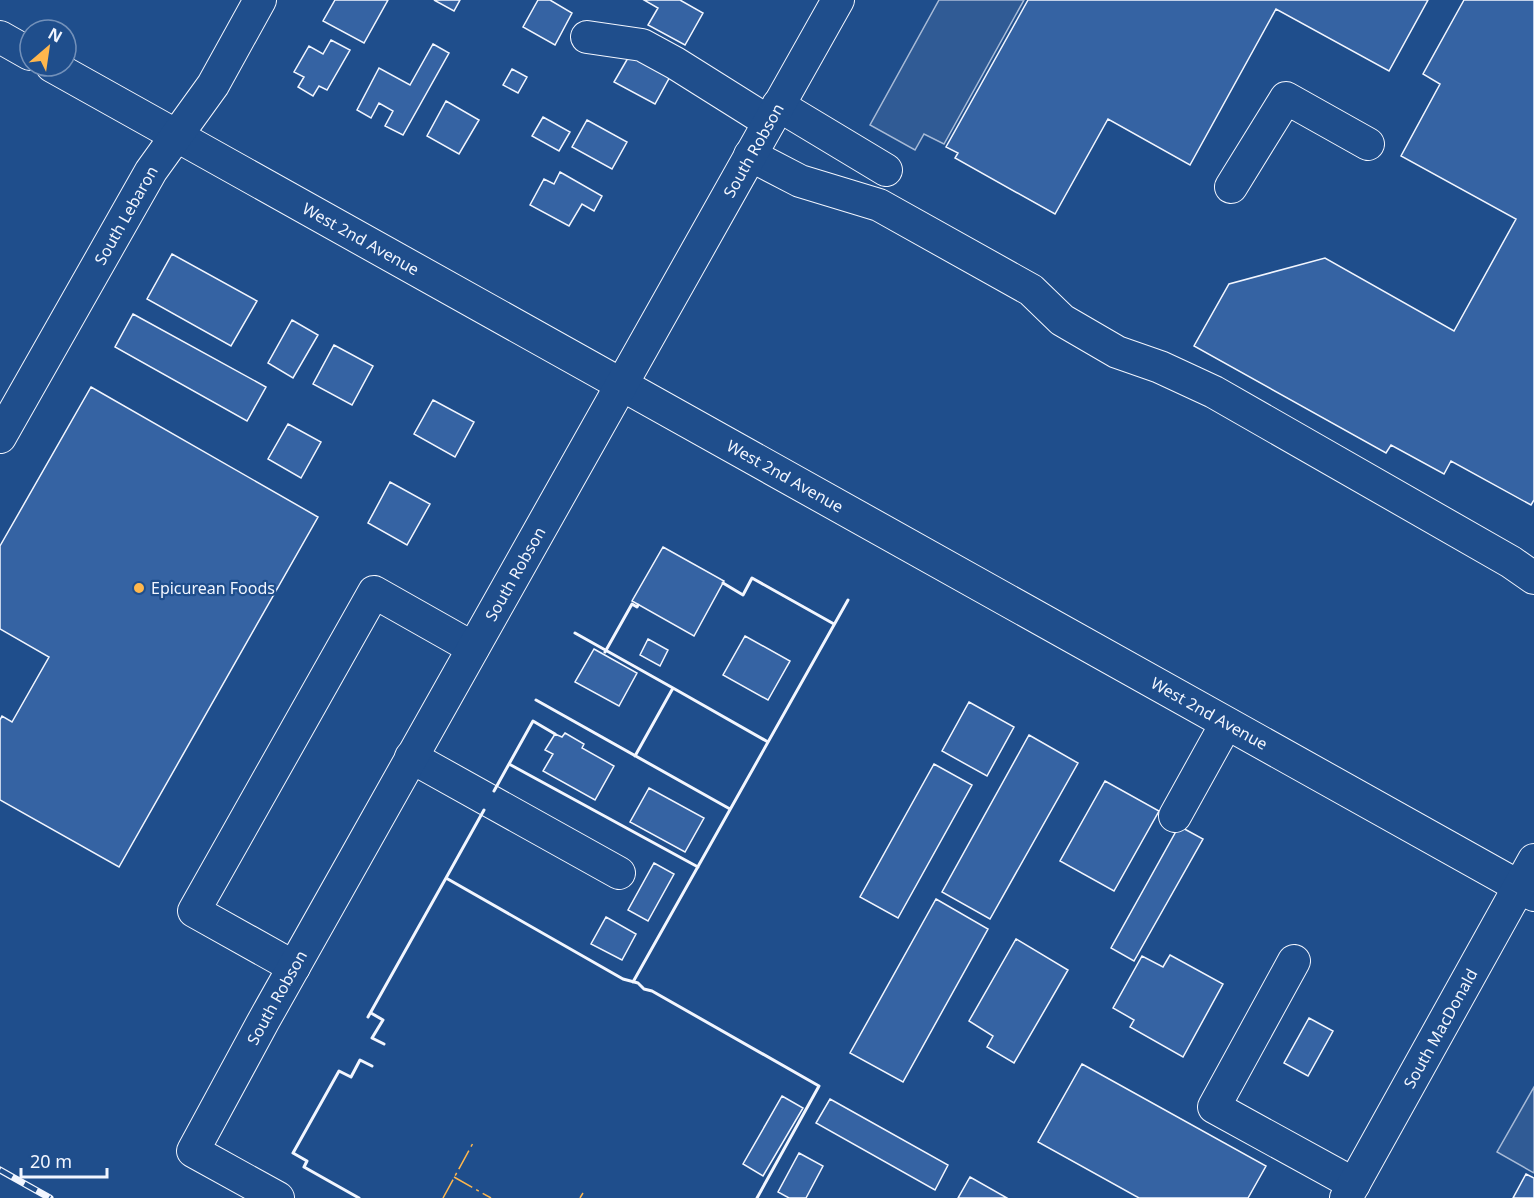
<svg xmlns="http://www.w3.org/2000/svg" width="1534" height="1198" viewBox="0 0 1534 1198" font-family="'Noto Sans',sans-serif">
<rect width="100%" height="100%" fill="#1f4e8c"/>
<path fill="#305b95" stroke="#a8bbd7" stroke-width="1.5" d="M939 0H1024L944 144 924 134 915 150 870 125Z
M1534 1087V1173L1497 1152Z"/>
<path fill="#3563a3" stroke="#f2f6ff" stroke-width="1.5" d="M335 0H388L364 43 323 21Z
M434 0H460L454 11Z
M538 0H550L572 13 555 45 523 27Z
M644 0H680L703 13 685 45 648 25 658 8Z
M1028 0H1428L1389 71 1276 9 1190 165 1108 119 1055 214 955 158 958 153 946 147Z
M1464 0H1534V500L1531 505 1451 461 1444 474 1391 445 1386 453 1194 346 1229 284 1325 258 1454 331 1516 219 1401 156 1440 84 1423 74Z
M331 40 350 50 327 90 319 86 313 96 298 87 304 77 294 72 309 46 323 54Z
M433 44 449 53 403 135 385 126 393 111 379 103 371 118 357 110 379 68 410 85Z
M632 51 672 73 655 104 614 82Z
M512 69 527 77 518 93 503 85Z
M446 101 479 120 459 154 427 136Z
M543 117 570 132 559 151 532 136Z
M587 120 627 142 612 169 572 147Z
M560 172 602 196 594 211 582 204 569 226 530 205 544 179 554 184Z
M172 254 257 301 231 346 147 299Z
M133 314 266 387 247 421 115 347Z
M292 320 318 335 293 378 268 363Z
M334 345 373 366 352 405 313 384Z
M91 387 318 517 119 867 0 800V720L2 716 12 722 49 657 0 629V546Z
M433 400 474 422 455 457 414 434Z
M288 424 321 442 301 478 268 459Z
M390 482 430 504 407 545 368 523Z
M663 547 724 581 694 636 632 601Z
M745 636 790 661 768 700 723 675Z
M648 639 668 650 660 666 640 655Z
M594 649 637 673 619 706 575 682Z
M969 702 1014 727 987 776 942 751Z
M565 733 584 744 582 748 614 766 595 800 543 771 553 754 545 750 555 734 562 737Z
M1029 735 1078 763 990 919 942 892Z
M934 764 972 785 898 918 860 897Z
M1105 781 1159 811 1114 891 1060 861Z
M649 788 704 818 685 852 630 822Z
M1179 826 1203 839 1134 961 1111 948Z
M654 863 674 874 648 921 628 910Z
M936 899 988 929 903 1082 850 1053Z
M606 917 636 934 622 960 591 944Z
M1016 939 1068 970 1014 1063 987 1047 993 1036 969 1021Z
M1170 955 1223 984 1183 1057 1130 1027 1134 1020 1113 1008 1142 956 1163 967Z
M1309 1018 1333 1031 1308 1076 1284 1063Z
M1082 1064 1266 1166 1248 1198H1139L1038 1142Z
M782 1096 803 1108 763 1176 743 1164Z
M830 1099 948 1165 935 1190 816 1123Z
M799 1153 823 1166 806 1198H789L778 1192Z
M1526 1174 1534 1178V1198H1513Z
M970 1177 1007 1198H958Z"/>
<g fill="none" stroke-linecap="round" stroke-linejoin="round">
<defs>
<g id="minor">
<path d="M0 37 30 54"/>
<path d="M587 37 642 45 675 63 769 122"/>
<path id="s1" d="M52 66 1534 895"/>
<path d="M778 105 886 170"/>
<path d="M750 155 800 181 879 205 1031 290 1062 320 1117 352 1160 367 1214 392 1511 562 1534 578"/>
<path d="M1231 187 1286 98 1368 144"/>
<path id="s2" d="M0 437 151 171 213 85 260 0"/>
<path d="M411 757 619 873"/>
<path d="M1175 816 1226 724"/>
<path d="M1294 961 1214 1107 1354 1184"/>
<path d="M294 967 194 911 374 592 473 648"/>
<path id="s3" d="M278 1198 193 1151 264 1020 838 0"/>
<path id="s4" d="M1346 1198 1534 860"/>
</g>
</defs>
<use href="#minor" stroke="#f2f6ff" stroke-width="34"/>
<use href="#minor" stroke="#1f4e8c" stroke-width="32"/>
<defs>
<path id="rail" d="M0 1170 50 1198"/>
</defs>
<use href="#rail" stroke="#f2f6ff" stroke-width="7"/>
<use href="#rail" stroke="#1f4e8c" stroke-width="4.5" stroke-dasharray="14" stroke-linecap="butt"/>
<path stroke="#f2f6ff" stroke-width="3" d="M723 583 743 595 752 578 834 624
M575 633 673 688
M605 652 632 604 637 607 638 605
M536 700 730 809
M635 756 673 688 768 742
M509 764 533 721 555 734
M494 791 509 764 698 867
M446 878 484 810
M633 982 848 600
M371 1013 383 1020 372 1038 384 1044
M368 1017 446 878 623 979 638 983 644 989 652 991 819 1086 757 1198
M359 1198 304 1167 307 1161 293 1153 339 1071 351 1077 360 1060 372 1066"/>
<path stroke="#ffb74d" stroke-width="1.5" stroke-dasharray="21 4.5 3 4.5" stroke-linecap="butt" d="M454 1177 491 1198
M443 1198 473 1143
M580 1198 583 1193"/>
</g>
<circle fill="#ffb74d" stroke="#1f4e8c" stroke-width="2" cx="139" cy="588" r="6"/>
<g text-anchor="middle" dominant-baseline="central" stroke-width="4.5" stroke-linejoin="round" paint-order="stroke">
<g font-size="16" fill="#f2f6ff" stroke="#1f4e8c">
<text stroke="none"><textPath href="#s3" startOffset="1244">South Robson</textPath></text>
<text stroke="none"><textPath href="#s2" startOffset="255">South Lebaron</textPath></text>
<text stroke="none"><textPath href="#s1" startOffset="354">West 2nd Avenue</textPath></text>
<text stroke="none"><textPath href="#s1" startOffset="840">West 2nd Avenue</textPath></text>
<text stroke="none"><textPath href="#s3" startOffset="758">South Robson</textPath></text>
<text stroke="none"><textPath href="#s1" startOffset="1326">West 2nd Avenue</textPath></text>
<text stroke="none"><textPath href="#s3" startOffset="272">South Robson</textPath></text>
<text stroke="none"><textPath href="#s4" startOffset="194">South MacDonald</textPath></text>
</g>
<g font-size="16" fill="#f2f6ff" stroke="#1f4e8c" text-anchor="start">
<text x="151" y="588">Epicurean Foods</text>
</g>
</g>
<g transform="translate(48 48) rotate(29)"><circle r="28" fill="#1f4e8c" stroke="#7391ba" stroke-width="1.5"/>
<path d="M0-4.5L10 22L0 15L-10 22Z" fill="#ffb74d"/>
<text y="-9" font-size="16" font-weight="bold" text-anchor="middle" fill="#f2f6ff">N</text>
</g>
<path d="M21 1168v9h86v-9" fill="none" stroke="#f2f6ff" stroke-width="3"/>
<text x="30" y="1168" font-size="18" fill="#f2f6ff" stroke="#1f4e8c" stroke-width="4.5" paint-order="stroke">20 m</text>
</svg>
